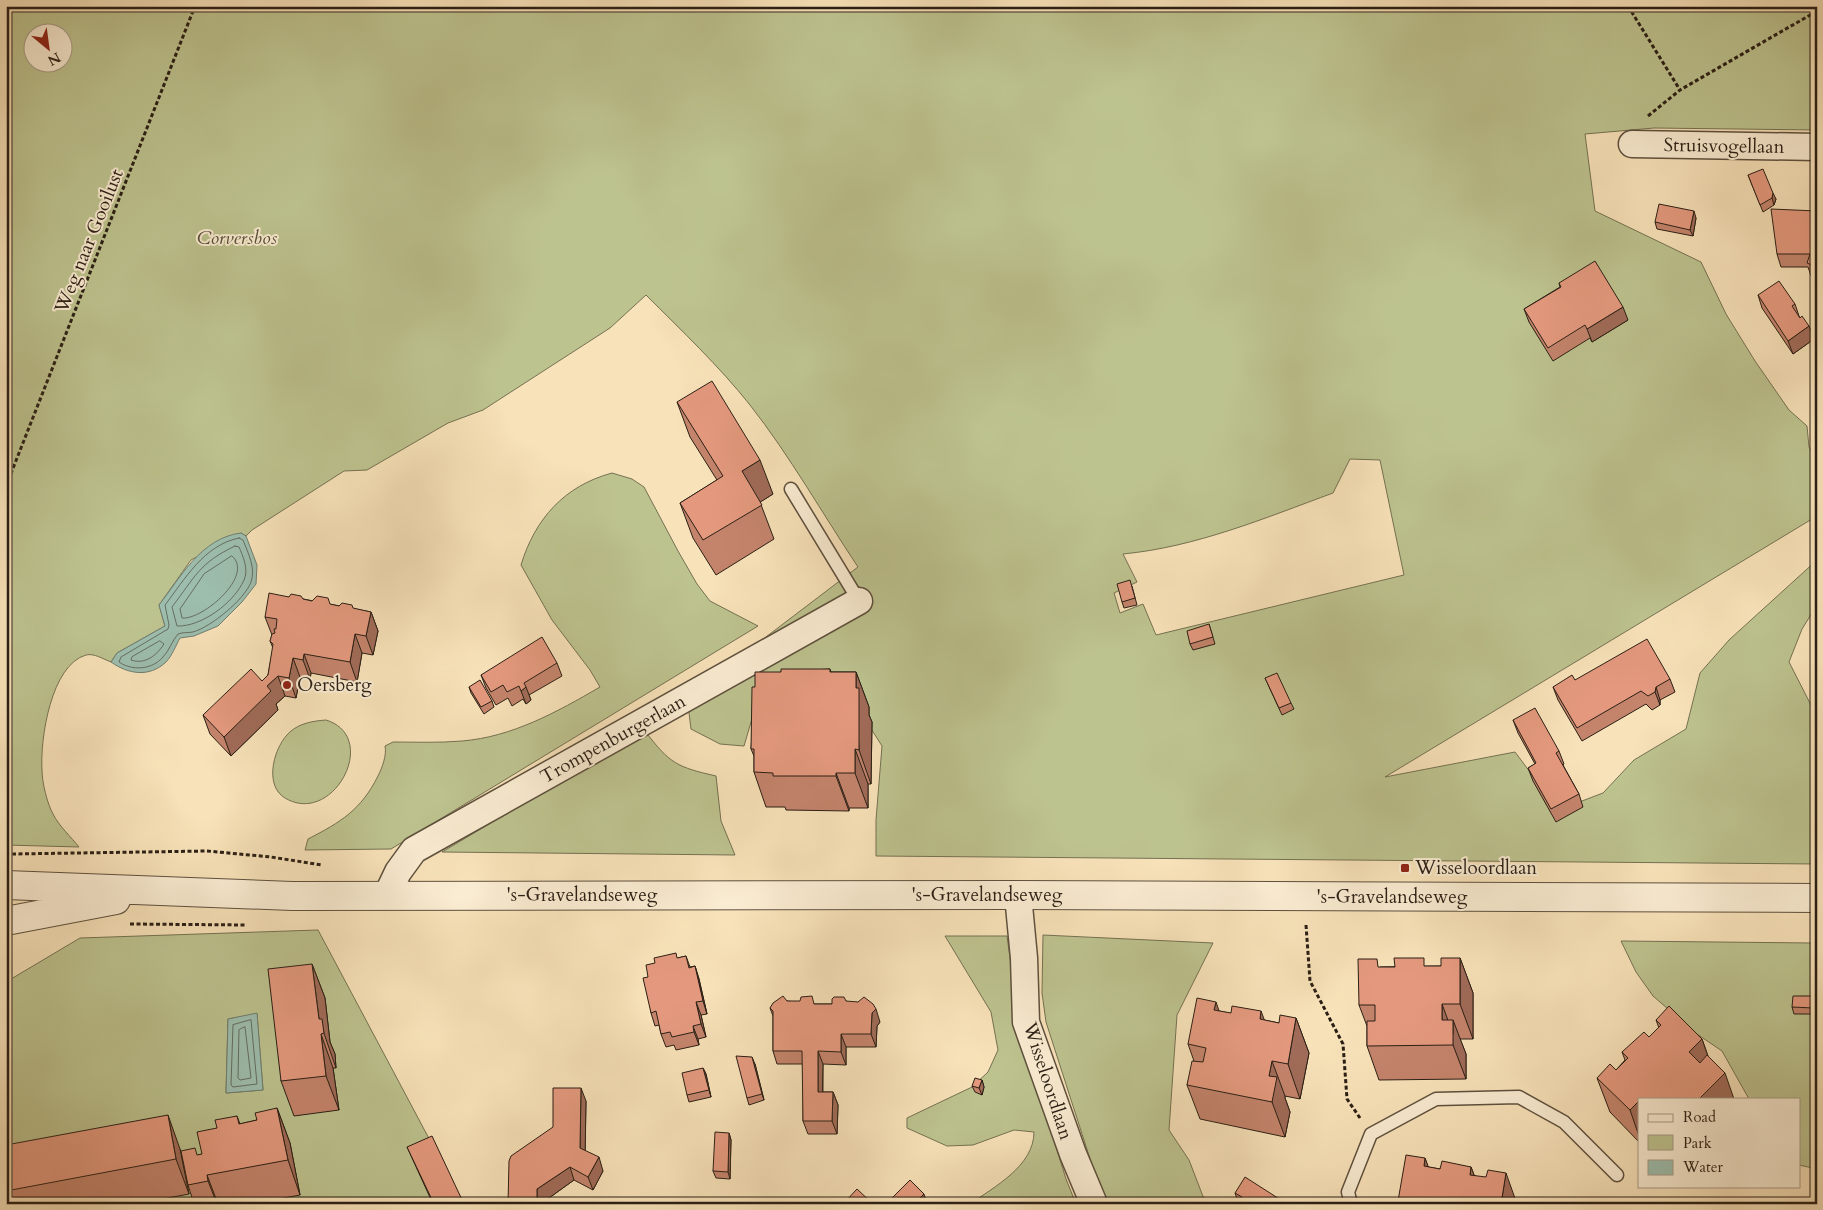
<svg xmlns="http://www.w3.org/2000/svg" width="1823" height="1210" viewBox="0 0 1823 1210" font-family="Cardo,serif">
<rect width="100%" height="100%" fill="#f8e2b9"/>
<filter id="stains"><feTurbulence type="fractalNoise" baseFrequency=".004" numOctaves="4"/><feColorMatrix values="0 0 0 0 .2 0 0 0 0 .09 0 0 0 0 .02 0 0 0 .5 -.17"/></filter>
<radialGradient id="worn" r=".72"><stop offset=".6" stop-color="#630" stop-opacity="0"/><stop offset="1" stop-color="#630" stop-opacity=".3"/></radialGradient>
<path fill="#bdc38f" stroke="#747152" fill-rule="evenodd" d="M6 6H1817V130L1654 128 1585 134 1595 211 1701 262 1726 314 1755 361 1789 410 1807 426 1809 447 1817 459V516L1385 777 1515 752 1536 780 1563 804 1582 801 1603 793 1634 760 1686 729 1700 673 1729 640 1817 560V605L1802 629 1789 662 1813 709 1817 711V864L876 856V820L882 746 849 694 758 698 744 746 720 744 691 729 687 697 858 567C822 513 790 456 750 405 719 366 682 331 646 295L610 328 483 410 448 423 367 470 344 471 252 530 246 536 241 533 191 560 159 605 165 626 117 653 111 662C103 659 94 653 86 655 51 665 40 739 42 770 42 782 47 803 53 814 59 826 71 837 79 847L6 845ZM32 32H62V62H32ZM1350 459 1380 460 1404 575 1156 635 1143 604 1120 613 1114 593 1137 582 1123 554C1196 547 1265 518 1333 493Z
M612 473 632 479 644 487 678 551 697 584 710 601 758 626 391 849 305 850 308 839C341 822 361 810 378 776 382 768 387 755 385 746L393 742C415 742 439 743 462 741 512 737 557 712 600 687L590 670 552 620 521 565C535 519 564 486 612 473Z
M326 720C381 737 333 827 285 798 263 785 274 745 291 731 301 723 313 721 326 720Z
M645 731C670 764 677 767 716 776L721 821 735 855 442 852Z
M318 930 458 1193 427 1204H6V982L80 938ZM257 1014 263 1090 226 1093 228 1019Z
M1043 935 1213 943 1177 1015 1169 1130 1189 1160 1204 1199 1202 1204H1108L1092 1165 1046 1022 1042 993Z
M945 936H1007L1020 1030 1066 1179 1076 1204H970C994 1187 1034 1166 1034 1132L1014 1130 973 1145 947 1146 907 1128V1118L972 1087 988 1072 998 1050 991 1012Z
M1621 941 1812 943 1817 1071V1169L1799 1165V1099H1749L1722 1051 1697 1034 1653 996 1636 972Z"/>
<path fill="#9dbeae" stroke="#6f7e71" d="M241 533 246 536 257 565 256 584 242 602 218 626 194 636 180 638C176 645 172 656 166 662 149 678 128 674 111 662L117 653 165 626 159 605C181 577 201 538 241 533Z
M257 1013 263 1090 226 1093 228 1019Z"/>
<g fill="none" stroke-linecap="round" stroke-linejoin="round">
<path stroke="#646e62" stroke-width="1" d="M239 538 243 540C248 553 256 568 251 582 245 599 211 627 193 632 188 633 183 632 178 634 172 641 169 651 163 657 152 670 132 671 119 662L121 657 168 629 169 625 165 605C185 579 204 545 239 538Z
M235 546 239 547C243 556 249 570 244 580 234 603 201 627 177 626L172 607C195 577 199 563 235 546Z
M232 556C255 575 203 620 182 618L180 609 204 574Z
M160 641 164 644C157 655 145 665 131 660L132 657Z
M251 1020 257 1084 233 1087 231 1085 233 1025Z
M245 1027 251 1078 240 1080 238 1078 239 1030Z"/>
<defs>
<path id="service" d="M791 489 859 601
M1351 1204 1348 1192 1371 1134 1436 1099 1519 1097 1564 1122 1617 1175"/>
<path id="minor" d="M1632 144 1817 147
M387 895 398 872 414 850 859 601
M1018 895 1024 958 1026 1022 1073 1154 1094 1204"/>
<path id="tertiary" d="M6 885 292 896 1018 895 1817 898
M6 921 116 900"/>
</defs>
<use href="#service" stroke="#5e503e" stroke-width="15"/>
<use href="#minor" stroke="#5e503e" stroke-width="29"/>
<use href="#tertiary" stroke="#5e503e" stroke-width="30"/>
<path stroke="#2a1f15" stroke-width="3" stroke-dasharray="4 2.5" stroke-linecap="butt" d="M1628 6 1680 90
M1648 116 1680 90 1817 11
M6 486 195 6
M12 854 207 851 271 857 322 865
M130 924 247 925
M1306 925 1310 981 1343 1044 1347 1099 1360 1118"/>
<use href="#service" stroke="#faecd2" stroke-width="12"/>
<use href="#minor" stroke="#faecd2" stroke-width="26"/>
<use href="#tertiary" stroke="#faecd2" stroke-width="28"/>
</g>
<path fill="#c4846c" stroke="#2a1f15" d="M1748 175 1776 199 1774 205 1763 212Z
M1817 211V278L1811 276 1808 267H1781L1777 254Z
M1696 218 1693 236 1657 229 1655 222Z
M1559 283 1628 320 1592 342 1590 338 1553 361 1529 322 1524 309 1560 287Z
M1758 295 1795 304 1799 316 1809 326 1814 339 1793 354 1762 308Z
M677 402 773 494 760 502 774 539 716 575 693 538 680 503 717 480 690 437Z
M1132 586 1137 605 1124 608 1122 602Z
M303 599 371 612 378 631 373 655 362 653 357 682 311 673 310 679 300 677 296 698 285 696 276 704 278 710 231 756 210 734 203 715 262 681 268 675 273 648 270 641 272 635 265 617Z
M1209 624 1215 644 1193 650 1190 644Z
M557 663 562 676 529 695 531 700 526 704 523 699 512 706 508 698 496 705 486 688 481 675Z
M830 669 831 672H856L869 707V715L872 722 871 784H868V808H849V811L786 810 785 807H766L754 772V756L751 749 755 687 781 672Z
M1265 678 1291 703 1294 709 1282 715Z
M1670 679 1675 692 1660 700V705L1652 710 1646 704 1582 741 1558 700 1553 687 1575 680Z
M469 687 492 701 494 707 484 714 471 693Z
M1513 720 1559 751 1564 764 1563 765 1579 794 1583 807 1556 822 1533 781 1528 768 1535 764 1518 733Z
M686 956 690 967 695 966 699 979 707 1014 701 1015 706 1037 698 1039 699 1045 676 1050 674 1045 666 1047 661 1034 659 1025 655 1026 651 1013 648 977 678 958Z
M1460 958 1473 993V1039H1460L1466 1054V1079L1379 1080 1367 1046V1026L1359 1005 1380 967 1441 966Z
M312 964 325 998 330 1042 335 1054 336 1068H333L339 1110 294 1116 281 1081Z
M787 1001 815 1004H832L846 1001 880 1022 877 1026 876 1047H846V1065L823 1064V1092H833L838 1105 837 1134H808L803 1121V1064H777L773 1051V1016L770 1008Z
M1816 1003 1815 1014H1794L1792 1007Z
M1219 1011 1279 1023 1296 1018 1309 1053 1300 1099 1285 1096V1098L1290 1112 1285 1137 1200 1119 1187 1085 1194 1061 1188 1044Z
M1656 1020 1702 1039 1708 1056 1639 1099V1142L1610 1112 1597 1078 1616 1070 1625 1060 1622 1052 1649 1037 1659 1028Z
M755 1064 764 1100 749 1105 747 1098Z
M703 1068 706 1074 711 1097 689 1102 687 1095Z
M982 1080 984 1087 982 1095 975 1092 972 1086Z
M586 1101 585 1151 603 1171 593 1190 574 1180 542 1203 553 1127Z
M277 1108 290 1143 300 1195 253 1204H194L188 1185 198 1155 202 1154 217 1128 237 1116 240 1124 257 1120Z
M729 1133 731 1140 730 1179 716 1178 713 1171Z
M6 1145 180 1149 189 1194 136 1204H6Z
M407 1147 464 1204H433Z
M1425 1158 1428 1167 1440 1169 1471 1167 1474 1175 1517 1204H1399L1398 1201Z
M1235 1193 1285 1204 1238 1202Z"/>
<path fill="#a06b58" stroke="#2a1f15" d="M1773 193 1776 199 1774 205 1772 198Z
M1694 211 1696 218 1693 236 1690 230Z
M1623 307 1628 320 1592 342 1587 329Z
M1809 326 1814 339 1793 354 1788 341Z
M760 460 773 494 754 506 742 471Z
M371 612 378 631 373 655 366 636Z
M355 634 362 653 357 682 350 662Z
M304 654 311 673 310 679 303 660Z
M293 658 300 677 296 698 289 678Z
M856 672 869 707V715L872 722 871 784 859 750 856 688Z
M278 676 285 696 276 704 278 710 231 756 224 737 267 686Z
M526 687 531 700 526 704 521 691Z
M1656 687 1660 700V705L1655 692Z
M855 749 868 784V808L855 773Z
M836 773 849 808V811L836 776Z
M1460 958 1473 993V1039L1460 1004Z
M312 964 325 998 330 1042 335 1054 336 1068 319 1019Z
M695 966 699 979 707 1014 703 1001Z
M1813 996 1816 1003 1815 1014 1813 1008Z
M696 1002 701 1015 706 1037 701 1024Z
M1216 1002 1228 1037 1214 1010Z
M1442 1004 1453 1034V1020L1466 1054V1079L1453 1045 1442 1020Z
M876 1009 880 1022 877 1026 876 1047 871 1034 872 1013Z
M1261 1011 1274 1046 1260 1019Z
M1296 1018 1309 1053 1300 1099 1288 1064Z
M693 1026 698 1039 699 1045 694 1032Z
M321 1034 333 1068 339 1110 326 1076Z
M841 1034 846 1047V1065L841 1052Z
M1702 1039 1714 1074 1701 1087 1689 1052Z
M818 1051 823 1064 822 1105 818 1092Z
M752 1057 755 1064 764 1100 762 1094Z
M1272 1061 1285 1096V1098L1290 1112 1285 1137 1272 1102 1269 1076Z
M703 1068 706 1074 711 1097 709 1090Z
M1725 1073 1734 1099H1699Z
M982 1080 984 1087 982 1095 979 1088Z
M581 1088 586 1101 585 1161 580 1148Z
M833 1092 838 1105 837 1134 832 1121Z
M1639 1101V1136L1630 1110Z
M277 1108 290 1143 300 1195 288 1160Z
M168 1115 180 1149 189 1194 176 1159Z
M729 1133 731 1140 730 1179 728 1172Z
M599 1157 603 1171 593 1190 588 1177Z
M1425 1158 1438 1193 1424 1166Z
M570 1167 574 1180 542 1203V1204H537V1189Z
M1471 1167 1484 1201 1470 1175Z
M1506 1173 1517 1204H1501Z
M207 1175 218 1204H217L208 1181Z
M924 1194 927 1204H914Z"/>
<path fill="#e4997e" stroke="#2a1f15" d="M1763 169 1773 193 1772 198 1760 205 1748 175Z
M1659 204 1694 211 1690 230 1655 222Z
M1771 209 1817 211V267L1807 263 1810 254H1777Z
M1595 261 1623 307 1587 329 1585 325 1548 348 1524 309 1561 287 1559 283Z
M1779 281 1795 304 1792 306 1800 318 1802 316 1809 326 1788 341 1758 295Z
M712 381 760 460 742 471 762 505 703 540 680 503 723 476 677 402Z
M1130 580 1135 598 1122 602 1117 584Z
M269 593 289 597 291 594 301 596 303 599 312 601 317 596 328 598 330 604 339 606 342 603 352 605 353 608 371 612 366 636 355 634 350 662 304 654 303 660 293 658 289 678 278 676 267 686 271 691 224 737 203 715 251 669 262 681 268 675 273 644 270 641 272 634 275 633 274 629H276L277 619 265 617Z
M1209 624 1213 637 1190 644 1187 631Z
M542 637 557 663 524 683 526 687 521 691 519 686 507 692 503 685 491 692 481 675Z
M1647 639 1670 679 1656 687 1655 692 1648 696 1641 691 1577 728 1553 687 1572 675 1575 680Z
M781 669H830V672H856V688H859V750L855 749V773H836V776H773V773L754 772V749H751L752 687H755V672H781Z
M1277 673 1291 703 1279 708 1265 678Z
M480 680 492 701 481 707 469 687Z
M1535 708 1559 751 1556 753 1579 794 1551 809 1528 768 1536 763 1513 720Z
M676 953 677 958 686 956 689 968 695 966 703 1001 696 1002 701 1024 693 1026 694 1032 672 1037 670 1032 661 1034 656 1011 651 1013 643 978 648 977 646 965 655 963 654 958Z
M1394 958H1424V966H1441V958H1460V1004H1442V1020H1453V1045L1367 1046V1021H1375V1005H1359L1358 959H1377L1378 967H1395Z
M312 964 319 1019H322L324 1033 321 1034 326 1076 281 1081 268 969Z
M783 996 787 1001H800L801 997 812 996 814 1004H832V999L834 997H844L846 1001 858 1002 864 997 873 1004 876 1009 872 1013 871 1034H841V1052L818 1051V1092H833L832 1121H803L802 1051H773V1011L770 1008 773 1003Z
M1793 996H1813V1008L1792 1007Z
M1197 998 1216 1002 1214 1010 1231 1013 1232 1006 1261 1011 1260 1019 1279 1023 1280 1015 1296 1018 1288 1064 1272 1061 1269 1076 1277 1077 1272 1102 1187 1085 1192 1061 1203 1062 1206 1048 1188 1044Z
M1669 1006 1702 1039 1689 1052 1700 1063 1707 1055 1725 1073 1699 1099H1639V1101L1630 1110 1597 1078 1610 1064 1616 1070 1628 1058 1622 1052 1644 1032 1649 1037 1661 1025 1656 1020Z
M736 1056 752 1057 762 1094 747 1098Z
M703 1068 709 1090 687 1095 682 1073Z
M975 1078 982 1080 979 1088 972 1086Z
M553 1088H581L580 1148 599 1157 588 1177 570 1167 537 1189V1204H508L509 1161 511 1156 553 1127Z
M277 1108 288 1160 207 1175 208 1181 188 1185 181 1151 195 1148 197 1155 202 1154 197 1132 217 1128 215 1120 237 1116 239 1124 257 1120 255 1113Z
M168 1115 176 1159 6 1191V1145Z
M715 1132 729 1133 728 1172 713 1171Z
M432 1136 464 1204H434L407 1147Z
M1406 1155 1425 1158 1424 1166 1440 1169 1442 1161 1471 1167 1470 1175 1486 1177 1488 1170 1506 1173 1501 1204H1413V1203L1398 1201Z
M1245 1177 1284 1202 1283 1204H1238L1242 1197 1235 1193Z
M910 1180 924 1194 914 1204H886Z
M857 1189 873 1204H843Z"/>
<g fill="#8f2418" stroke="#faecd2" stroke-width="2">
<circle cx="287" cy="685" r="5"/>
<rect x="1400" y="863" width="10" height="10" rx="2.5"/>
</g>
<g text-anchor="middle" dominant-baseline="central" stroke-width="4" stroke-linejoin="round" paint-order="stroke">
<g font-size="19" fill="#2a1f15" stroke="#faecd2">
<text transform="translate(1724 146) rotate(1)">Struisvogellaan</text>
<text transform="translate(89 241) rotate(-68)">Weg naar Gooilust</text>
<text transform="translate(613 739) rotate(-29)">Trompenburgerlaan</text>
<text x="582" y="895">'s-Gravelandseweg</text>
<text x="987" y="895">'s-Gravelandseweg</text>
<text x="1392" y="897">'s-Gravelandseweg</text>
<text transform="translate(1048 1081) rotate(72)">Wisseloordlaan</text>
</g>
<g font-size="19" font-style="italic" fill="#56503a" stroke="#faecd2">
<text x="237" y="238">Corversbos</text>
</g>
<g font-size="19" fill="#2a1f15" stroke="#faecd2" text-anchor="start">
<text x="297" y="685">Oersberg</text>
<text x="1415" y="868">Wisseloordlaan</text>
</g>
</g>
<rect width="1823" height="1210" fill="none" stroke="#f8e2b9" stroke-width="25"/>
<rect x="8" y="8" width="1808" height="1195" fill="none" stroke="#2a1f15" stroke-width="2.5"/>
<rect x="12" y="12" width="1798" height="1185" fill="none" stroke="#2a1f15"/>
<rect x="1638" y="1098" width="162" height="90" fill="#faecd2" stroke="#a79a86"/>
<rect x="1648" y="1114" width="25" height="8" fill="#faecd2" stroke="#a79a86"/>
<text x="1683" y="1122" font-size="15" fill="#2a1f15">Road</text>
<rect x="1648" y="1135" width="25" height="15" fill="#bdc38f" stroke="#a79a86"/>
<text x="1683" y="1148" font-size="15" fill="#2a1f15">Park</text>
<rect x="1648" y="1160" width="25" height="15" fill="#9dbeae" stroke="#a79a86"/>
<text x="1683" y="1172" font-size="15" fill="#2a1f15">Water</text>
<g transform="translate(48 48) rotate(151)"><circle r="24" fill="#faecd2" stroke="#a79a86"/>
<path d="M0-4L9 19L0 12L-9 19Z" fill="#8f2418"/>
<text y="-8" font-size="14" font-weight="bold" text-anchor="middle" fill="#2a1f15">N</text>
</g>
<rect width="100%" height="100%" filter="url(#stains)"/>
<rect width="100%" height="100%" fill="url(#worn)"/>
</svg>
